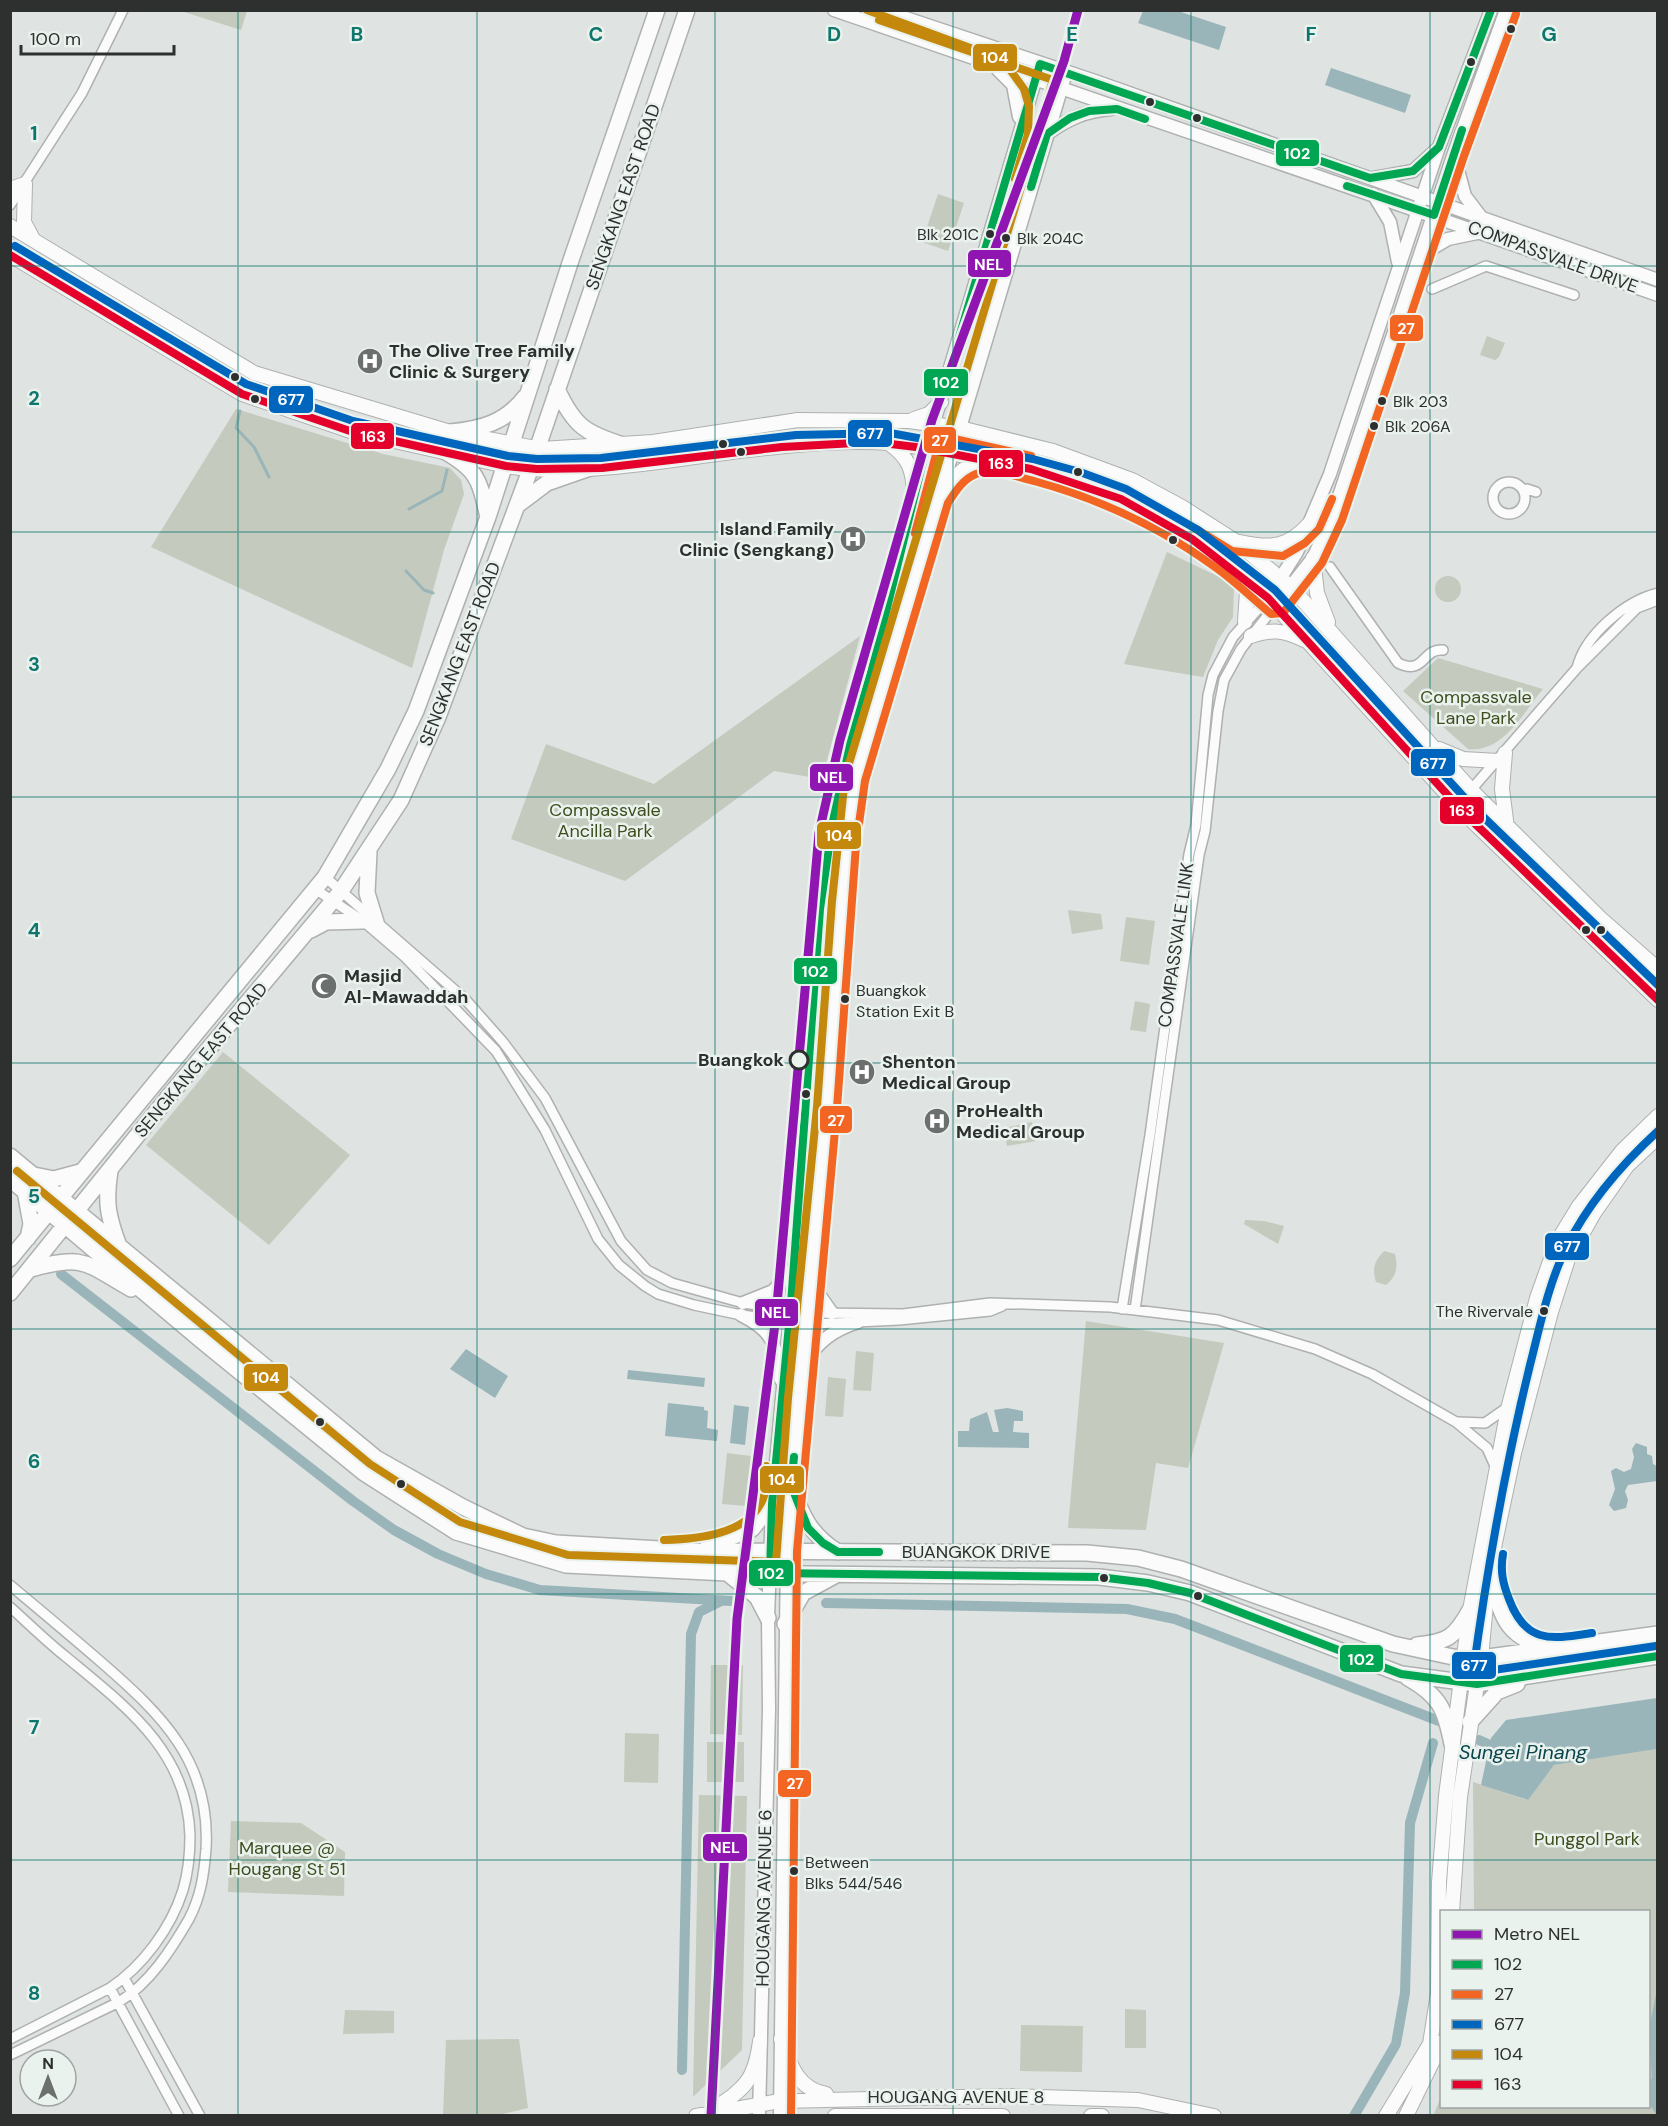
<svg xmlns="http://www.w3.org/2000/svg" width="1668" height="2126" viewBox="0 0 1668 2126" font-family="'DM Sans',sans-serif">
<rect width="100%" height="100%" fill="#dfe3e1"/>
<path fill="#c4cabd" d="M181 11 247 10V11L241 30Z
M938 194 964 203 948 251 922 242Z
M1487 336 1505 343 1499 357 1495 360 1480 355Z
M236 409 383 454 450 468 461 480 464 494 444 550 412 668 151 547Z
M1167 552 1234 584 1233 617 1218 640 1203 677 1124 664Z
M1435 589a13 13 0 1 1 26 0a13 13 0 1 1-26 0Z
M860 636 822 779 774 771 625 881 511 839 546 744 654 784Z
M1438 658 1543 689C1523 713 1503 753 1468 749L1403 691Z
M1068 910 1101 914 1103 929 1072 934Z
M1126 917 1155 921 1149 965 1120 961Z
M1135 1001 1150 1004 1146 1032 1130 1030Z
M223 1052 350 1155 269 1245 146 1145Z
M1032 1122 1036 1141 1007 1146 1004 1128Z
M1245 1220 1264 1221 1284 1226 1278 1244 1244 1224Z
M1384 1251 1395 1254C1398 1267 1397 1276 1386 1285L1376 1282C1372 1268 1374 1262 1384 1251Z
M1086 1321 1224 1343 1188 1468 1156 1463 1146 1530 1068 1528Z
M856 1351 874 1353 871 1391 853 1390Z
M828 1377 846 1379 843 1417 825 1416Z
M727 1453 751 1456 746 1506 722 1504Z
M711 1665H743L742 1735 710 1734Z
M625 1733 659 1734 658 1783 624 1782Z
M707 1742H744V1782H707Z
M1657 1749V2115L1433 2116 1441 2097 1442 2106H1648V1912L1474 1911 1473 1782 1527 1800 1554 1765Z
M699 1795 747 1796 742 2050 693 2097Z
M231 1821 301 1823 345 1852 344 1896 228 1892Z
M1125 2009 1146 2010V2048H1125Z
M345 2010 394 2011V2033L343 2034Z
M1021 2025 1083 2026 1082 2072 1020 2071Z
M519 2039 528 2108 499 2115H443L446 2040Z"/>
<path fill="#99b5b9" d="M1175 10 1226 27 1219 50 1138 23 1143 11Z
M1331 68 1411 95 1405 113 1325 85Z
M466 1349 508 1376 495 1398 450 1369Z
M628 1370 705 1378 704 1387 627 1379Z
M668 1403 704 1407V1410L708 1411 707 1428 718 1430 717 1441 665 1436Z
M734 1405 749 1407 745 1445 730 1443Z
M1007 1408 1023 1411V1421H1014L1013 1432 1029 1433V1448L958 1447V1431H969L970 1419 987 1412 993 1432H999L994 1410Z
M1636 1443 1647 1447V1454L1652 1456 1653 1464 1657 1466V1481L1628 1485 1625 1491 1628 1500 1626 1508 1614 1511 1609 1505 1615 1489 1611 1471 1616 1468 1624 1472 1631 1469 1634 1457 1632 1449Z
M1657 1698V1749L1554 1765 1528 1800 1481 1785 1491 1738 1506 1720Z
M1657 1990 1658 2115 1657 2116 1649 2103V2081L1652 2078 1649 2028Z"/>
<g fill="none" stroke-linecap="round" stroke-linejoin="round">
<path stroke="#99b5b9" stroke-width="3" d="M240 411 236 428 254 447 269 477
M409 509 442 491 447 470
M406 571 424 590 433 593"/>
<path stroke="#99b5b9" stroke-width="10" d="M61 1274 353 1501 394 1530 438 1554 486 1574 540 1590 732 1601
M826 1603 1127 1609 1175 1619 1439 1721
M1479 1740 1490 1745
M682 2070 691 1634 699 1612 721 1601
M1354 2116 1396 2044 1405 1993 1410 1823 1433 1743"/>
<defs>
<path id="minor" d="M10 205 82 93 123 10
M1432 289 1486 266 1574 295
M1493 498a16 16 0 1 1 32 0a16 16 0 1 1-32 0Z
M1527 489 1536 492
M1330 567 1398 663C1425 676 1422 648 1443 650
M1577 668C1585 635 1625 601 1658 593
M1457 806 1577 668 1637 608 1658 600
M325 877 465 999 503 1042 545 1098 621 1241 647 1270 672 1283 743 1303 814 1313 903 1314 990 1303 1110 1307 1218 1320 1315 1349 1372 1374 1456 1422 1487 1448 1495 1466
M315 889 363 921 405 957 496 1051 545 1130 598 1239 619 1265 645 1286 658 1294 694 1305 741 1315 814 1324 899 1320 990 1311 1002 1306
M1122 1309 1150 1135 1189 854 1196 825 1208 695 1213 675 1233 637 1268 598
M1135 1310 1199 855 1205 831 1218 711 1224 680 1241 649 1276 605
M1458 1422 1485 1423 1508 1407
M10 1585C41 1611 71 1636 101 1662 162 1715 211 1762 206 1849 204 1874 201 1896 189 1919 171 1950 150 1983 119 2002L10 2055
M10 1607C29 1624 46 1641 65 1656 125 1706 188 1751 190 1836 190 1855 188 1873 183 1890 171 1928 143 1966 110 1988L10 2039
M124 1978 200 2116
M110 1988 179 2116"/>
<path id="tertiary" d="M834 10C1109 105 1384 198 1658 295
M882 10 1095 81 1658 280
M998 70 1013 85 1019 117
M1047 134C1068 119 1085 111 1111 109
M1454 155 1465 196 1481 217
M1374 178 1413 171 1437 149
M1373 194 1390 222 1398 262
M1421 255 1448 239 1477 233
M1268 598 1297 552 1330 474 1439 147 1491 10
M1276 605 1313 558 1332 517 1454 153 1506 10
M814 1278 818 1293 832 1313
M743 1303 773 1291 794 1268
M741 1315C775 1332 775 1344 781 1380
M804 1363C819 1341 833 1330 858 1322
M759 2116 769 1709 768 1618 772 1504 791 1304 820 909 839 778 871 673 926 449 1040 64
M780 2116 787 1551C797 1403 813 1256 827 1108 837 998 840 888 855 779L1066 73"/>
<path id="secondary" d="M10 189 25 184 24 222 33 239
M10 226 254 373 450 432 541 449 653 442 798 420 909 421 960 428 1053 451 1132 480 1182 507 1235 541 1292 588 1472 791 1600 918 1658 969
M10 255 242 394 350 431 506 466C586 479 685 456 767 448 807 444 849 440 889 443 913 445 937 451 961 455 1023 466 1086 480 1143 509 1188 533 1230 564 1268 598L1465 814 1658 1000
M914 419 929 414 941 402
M891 445C909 458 913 471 914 492
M938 498C951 480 962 465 984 462
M1240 542C1272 549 1288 548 1311 522
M1313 558 1317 593 1328 622
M1242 574 1247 591 1245 622
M1251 636C1273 629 1283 630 1304 640
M1439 749 1463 759 1498 761
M1505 753 1502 789 1507 828
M1452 1912 1460 1797 1481 1658 1489 1571 1514 1453 1551 1312 1568 1259 1594 1213 1627 1166 1658 1137
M781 2039C790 2064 797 2089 826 2094
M712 2110C744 2089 755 2081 760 2041
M696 2116 780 2101 1008 2096 1138 2100 1214 2116
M835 2116H1003
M1091 2116H1102
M1386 2116 1430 2044 1438 1993 1439 1882 1446 1796 1470 1610 1508 1409 1537 1298 1557 1242 1579 1206 1622 1151 1658 1116
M1406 2116 1442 2042"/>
<path id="primary" d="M557 389C574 426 585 433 623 445
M450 432C481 429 505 423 525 397
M444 451C479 471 479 480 488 517
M519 504 547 483 593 467
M369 852 367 893 376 922
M311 930 326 922 363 921
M10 1156 376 1458 463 1507 523 1536 556 1543 694 1551 1087 1553 1138 1558 1181 1569 1393 1644 1453 1657 1481 1658 1658 1634
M110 1171C105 1202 108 1217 119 1246
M34 1175 54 1179 80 1172
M10 1179 202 1341 364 1473 456 1532 566 1565 727 1573 1099 1577 1148 1583 1190 1593 1401 1674 1477 1684 1658 1656
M25 1191 31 1224 28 1238
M10 1259 325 877 388 769 416 711 488 517 570 263 657 10
M31 1269C85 1254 85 1263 131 1289
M10 1293 174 1090 341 891 401 800 438 717 529 473 687 10
M791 1485C801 1514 810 1535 838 1552
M708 1546 752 1529 772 1504
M1489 1571C1502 1611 1500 1633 1544 1647
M727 1573 757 1597 768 1618
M785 1624 803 1593 836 1575
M1417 1645C1448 1642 1455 1637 1470 1610
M1408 1678C1440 1696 1445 1709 1452 1744
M1470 1722 1497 1692 1517 1684"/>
</defs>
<use href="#minor" stroke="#aeb1b0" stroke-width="12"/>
<use href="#tertiary" stroke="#aeb1b0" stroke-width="15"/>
<use href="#secondary" stroke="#aeb1b0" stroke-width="16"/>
<use href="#primary" stroke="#aeb1b0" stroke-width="18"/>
<use href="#minor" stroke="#fafbfa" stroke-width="9"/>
<use href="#tertiary" stroke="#fafbfa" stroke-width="12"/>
<use href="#secondary" stroke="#fafbfa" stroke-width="14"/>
<use href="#primary" stroke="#fafbfa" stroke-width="15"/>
<defs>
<path id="bus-1" d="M1491 10 1439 147 1413 171 1370 178 1040 64 926 449 871 673 839 778 820 909 791 1304 772 1504 770 1573 1099 1577 1148 1583 1190 1593 1401 1674 1477 1684 1658 1656
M1347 186 1434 215 1462 130
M1031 187 1047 134 1070 118 1089 111 1117 109 1145 119
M794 1457 791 1485 808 1528 823 1543 838 1552H879"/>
<path id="bus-2" d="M1196 529 1232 551 1283 556 1305 543 1319 529 1332 499
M915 533 941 436 1031 456
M791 2116 797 1551 837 1108 856 845 865 781 948 503C955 492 963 479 976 474 995 467 1016 477 1034 481 1100 499 1160 527 1215 567 1235 581 1252 598 1271 614L1283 613 1322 563 1342 520 1464 156 1516 14"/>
<path id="bus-3" d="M15 246 246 384 353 421 508 456 537 459 601 458 796 435 890 433 1033 459 1080 472 1126 489 1198 530 1275 590 1473 807 1658 985
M1503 1554C1500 1571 1503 1584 1509 1599 1526 1645 1552 1639 1592 1633
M1656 1646 1473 1673C1487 1570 1505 1467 1530 1365 1540 1326 1548 1285 1566 1248 1588 1203 1621 1165 1658 1131"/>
<path id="bus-4" d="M867 10 1003 60 1024 89 1029 106 1028 134 1015 179
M17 1171 370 1464 460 1522 568 1555 776 1562 788 1398 817 1107 832 901 845 777 1053 80 879 20
M664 1540C697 1539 748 1535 763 1499 767 1489 765 1477 766 1466"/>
<path id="bus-5" d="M10 255 242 394 350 431 506 466 537 469 602 468 782 447 874 442 916 447 1031 469 1121 499 1192 539 1268 598 1465 814 1658 1000"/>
</defs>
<use href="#bus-1" stroke="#eaf2ee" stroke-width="12"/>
<use href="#bus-2" stroke="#eaf2ee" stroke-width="12"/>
<use href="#bus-3" stroke="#eaf2ee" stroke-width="12"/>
<use href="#bus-4" stroke="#eaf2ee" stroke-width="12"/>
<use href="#bus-5" stroke="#eaf2ee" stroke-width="12"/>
<use href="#bus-1" stroke="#00a651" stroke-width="8"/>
<use href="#bus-2" stroke="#f26522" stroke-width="8"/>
<use href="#bus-3" stroke="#0065bd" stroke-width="8"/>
<use href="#bus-4" stroke="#c4880c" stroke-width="8"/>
<use href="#bus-5" stroke="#e4002b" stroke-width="8"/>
<defs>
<path id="metro-1" d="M711 2116 737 1619 776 1316 819 833 840 740 932 420 1064 61 1078 10"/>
</defs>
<use href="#metro-1" stroke="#eaf2ee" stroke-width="14"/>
<use href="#metro-1" stroke="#9016b2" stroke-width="9"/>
</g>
<path fill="none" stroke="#0f766e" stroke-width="1.5" stroke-opacity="0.55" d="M238 10V2116M477 10V2116M715 10V2116M953 10V2116M1191 10V2116M1430 10V2116M10 266H1658M10 532H1658M10 797H1658M10 1063H1658M10 1329H1658M10 1594H1658M10 1860H1658"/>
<defs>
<symbol id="hospital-disc" viewBox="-11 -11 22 22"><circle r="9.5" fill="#6b6f6d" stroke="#eaf2ee"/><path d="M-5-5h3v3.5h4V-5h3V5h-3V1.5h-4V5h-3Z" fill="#fff"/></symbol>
<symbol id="mosque-disc" viewBox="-11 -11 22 22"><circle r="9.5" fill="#6b6f6d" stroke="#eaf2ee"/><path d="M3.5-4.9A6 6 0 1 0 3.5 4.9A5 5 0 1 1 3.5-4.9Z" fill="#fff"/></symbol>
</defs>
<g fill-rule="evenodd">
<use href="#hospital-disc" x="355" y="346" width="30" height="30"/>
<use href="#hospital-disc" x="838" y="524" width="30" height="30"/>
<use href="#mosque-disc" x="309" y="971" width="30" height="30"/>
<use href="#hospital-disc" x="847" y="1057" width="30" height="30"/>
<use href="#hospital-disc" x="922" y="1106" width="30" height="30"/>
</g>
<g fill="#2d302f" stroke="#eaf2ee" stroke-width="2">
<circle cx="1511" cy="29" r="5"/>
<circle cx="1471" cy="62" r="5"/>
<circle cx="1150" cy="102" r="5"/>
<circle cx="1197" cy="118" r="5"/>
<circle cx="990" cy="234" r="5"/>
<circle cx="1006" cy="238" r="5"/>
<circle cx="235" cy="377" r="5"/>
<circle cx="255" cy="399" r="5"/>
<circle cx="1382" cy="401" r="5"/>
<circle cx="1374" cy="426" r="5"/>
<circle cx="723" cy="444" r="5"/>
<circle cx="741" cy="452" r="5"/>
<circle cx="1078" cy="472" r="5"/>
<circle cx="1173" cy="540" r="5"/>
<circle cx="1586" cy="930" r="5"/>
<circle cx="1601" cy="930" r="5"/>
<circle cx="845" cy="999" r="5"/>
<circle cx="806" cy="1094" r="5"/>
<circle cx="1544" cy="1311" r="5"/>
<circle cx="320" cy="1422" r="5"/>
<circle cx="401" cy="1484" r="5"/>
<circle cx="1104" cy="1578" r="5"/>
<circle cx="1198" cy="1596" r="5"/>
<circle cx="794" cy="1871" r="5"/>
</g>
<circle fill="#eaf2ee" stroke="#2d302f" stroke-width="3" cx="799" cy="1060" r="9"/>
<g text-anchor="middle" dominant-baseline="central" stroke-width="5" stroke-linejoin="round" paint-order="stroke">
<g font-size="16" fill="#2d302f" stroke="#eaf2ee" text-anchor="start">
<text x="979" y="234" text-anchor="end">Blk 201C</text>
<text x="1017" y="238">Blk 204C</text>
<text x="1393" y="401">Blk 203</text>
<text x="1385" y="426">Blk 206A</text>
<text x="856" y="990">Buangkok<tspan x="856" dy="21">Station Exit B</tspan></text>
<text x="1533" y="1311" text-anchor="end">The Rivervale</text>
<text x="805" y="1862">Between<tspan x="805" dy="21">Blks 544/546</tspan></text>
</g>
<g font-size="18" fill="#2d302f" stroke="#eaf2ee">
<text transform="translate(623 197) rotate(-71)">SENGKANG EAST ROAD</text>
<text transform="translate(1553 257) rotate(20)">COMPASSVALE DRIVE</text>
<text transform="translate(460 654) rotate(-69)">SENGKANG EAST ROAD</text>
<text transform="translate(1176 945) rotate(-82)">COMPASSVALE LINK</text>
<text transform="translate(201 1060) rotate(-50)">SENGKANG EAST ROAD</text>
<text x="976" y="1552">BUANGKOK DRIVE</text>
<text transform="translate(764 1898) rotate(-89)">HOUGANG AVENUE 6</text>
<text x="956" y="2097">HOUGANG AVENUE 8</text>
</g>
<g font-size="18" font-weight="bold" fill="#2d302f" stroke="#eaf2ee" text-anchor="start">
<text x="389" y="351">The Olive Tree Family<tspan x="389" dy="21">Clinic &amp; Surgery</tspan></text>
<text x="834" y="529" text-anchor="end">Island Family<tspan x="834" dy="21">Clinic (Sengkang)</tspan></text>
<text x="344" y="976">Masjid<tspan x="344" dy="21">Al-Mawaddah</tspan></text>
<text x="882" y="1062">Shenton<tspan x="882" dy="21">Medical Group</tspan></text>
<text x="956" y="1111">ProHealth<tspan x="956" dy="21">Medical Group</tspan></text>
</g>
<g font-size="18" fill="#3f4d1d" stroke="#eaf2ee">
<text x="1476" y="697">Compassvale<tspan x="1476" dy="21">Lane Park</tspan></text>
<text x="605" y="810">Compassvale<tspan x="605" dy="21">Ancilla Park</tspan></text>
<text x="1587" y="1839">Punggol Park</text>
<text x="287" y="1848">Marquee @<tspan x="287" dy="21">Hougang St 51</tspan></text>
</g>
<g font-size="18" font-weight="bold" fill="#2d302f" stroke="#eaf2ee" text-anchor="end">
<text x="784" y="1060">Buangkok</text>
</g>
<g font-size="20" font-style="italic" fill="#0a454e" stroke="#eaf2ee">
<text x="1523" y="1752">Sungei Pinang</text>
</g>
</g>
<g font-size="20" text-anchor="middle" font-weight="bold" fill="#0f766e" stroke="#eaf2ee" stroke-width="5" stroke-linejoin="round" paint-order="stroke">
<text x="357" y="41">B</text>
<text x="596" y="41">C</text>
<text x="834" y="41">D</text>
<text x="1072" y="41">E</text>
<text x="1311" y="41">F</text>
<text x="1549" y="41">G</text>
<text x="34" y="140">1</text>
<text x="34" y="405">2</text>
<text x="34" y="671">3</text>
<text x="34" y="937">4</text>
<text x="34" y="1203">5</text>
<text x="34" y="1468">6</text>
<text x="34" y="1734">7</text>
<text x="34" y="2000">8</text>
</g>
<g stroke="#eaf2ee" stroke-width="2">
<rect x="972" y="43" width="46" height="29" rx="6" fill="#c4880c"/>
<rect x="1275" y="139" width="45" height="28" rx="6" fill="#00a651"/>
<rect x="967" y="249" width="45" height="29" rx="6" fill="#9016b2"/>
<rect x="1389" y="314" width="35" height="28" rx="6" fill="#f26522"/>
<rect x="923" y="368" width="46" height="29" rx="6" fill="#00a651"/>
<rect x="268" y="385" width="46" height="29" rx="6" fill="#0065bd"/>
<rect x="847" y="419" width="46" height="29" rx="6" fill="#0065bd"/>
<rect x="350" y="422" width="45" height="28" rx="6" fill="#e4002b"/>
<rect x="923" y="426" width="34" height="28" rx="6" fill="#f26522"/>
<rect x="978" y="449" width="46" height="29" rx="6" fill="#e4002b"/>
<rect x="1410" y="748" width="46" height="29" rx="6" fill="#0065bd"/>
<rect x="809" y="763" width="45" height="29" rx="6" fill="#9016b2"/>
<rect x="1439" y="796" width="46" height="29" rx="6" fill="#e4002b"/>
<rect x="816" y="821" width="46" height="29" rx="6" fill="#c4880c"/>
<rect x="793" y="957" width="45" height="28" rx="6" fill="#00a651"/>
<rect x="819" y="1105" width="34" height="29" rx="6" fill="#f26522"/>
<rect x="1544" y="1232" width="46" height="29" rx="6" fill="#0065bd"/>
<rect x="754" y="1298" width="45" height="29" rx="6" fill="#9016b2"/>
<rect x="243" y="1363" width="46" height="29" rx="6" fill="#c4880c"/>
<rect x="759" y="1465" width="46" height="29" rx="6" fill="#c4880c"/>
<rect x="748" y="1559" width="46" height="28" rx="6" fill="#00a651"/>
<rect x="1339" y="1644" width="45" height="29" rx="6" fill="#00a651"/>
<rect x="1451" y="1651" width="46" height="29" rx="6" fill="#0065bd"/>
<rect x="777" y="1769" width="35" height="29" rx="6" fill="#f26522"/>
<rect x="702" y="1833" width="46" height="29" rx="6" fill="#9016b2"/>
</g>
<g font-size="16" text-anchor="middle" font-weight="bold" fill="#fff">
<text x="995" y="63">104</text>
<text x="1297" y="159">102</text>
<text x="989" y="270">NEL</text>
<text x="1406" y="334">27</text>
<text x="946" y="388">102</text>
<text x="291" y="405">677</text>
<text x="870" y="439">677</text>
<text x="373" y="442">163</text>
<text x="940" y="446">27</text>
<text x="1001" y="469">163</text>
<text x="1433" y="769">677</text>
<text x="832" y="783">NEL</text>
<text x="1462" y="816">163</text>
<text x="839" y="841">104</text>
<text x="815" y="977">102</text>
<text x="836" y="1126">27</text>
<text x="1567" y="1252">677</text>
<text x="776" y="1318">NEL</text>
<text x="266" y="1383">104</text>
<text x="782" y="1485">104</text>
<text x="771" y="1579">102</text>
<text x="1361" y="1665">102</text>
<text x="1474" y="1671">677</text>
<text x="795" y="1789">27</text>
<text x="725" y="1853">NEL</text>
</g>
<rect width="1668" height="2126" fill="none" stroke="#2d302f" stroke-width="24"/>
<rect x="1440" y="1910" width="210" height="198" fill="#eaf2ee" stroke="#9ea4a2" stroke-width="1.5"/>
<rect x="1452" y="1930" width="30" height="9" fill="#9016b2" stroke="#9ea4a2" stroke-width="1.5"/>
<text x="1494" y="1940" font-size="18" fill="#2d302f">Metro NEL</text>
<rect x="1452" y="1960" width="30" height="9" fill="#00a651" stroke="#9ea4a2" stroke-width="1.5"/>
<text x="1494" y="1970" font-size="18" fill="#2d302f">102</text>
<rect x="1452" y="1990" width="30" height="9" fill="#f26522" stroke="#9ea4a2" stroke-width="1.5"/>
<text x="1494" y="2000" font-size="18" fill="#2d302f">27</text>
<rect x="1452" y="2020" width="30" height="9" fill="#0065bd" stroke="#9ea4a2" stroke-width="1.5"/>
<text x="1494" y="2030" font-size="18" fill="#2d302f">677</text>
<rect x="1452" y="2050" width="30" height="9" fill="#c4880c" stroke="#9ea4a2" stroke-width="1.5"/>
<text x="1494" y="2060" font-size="18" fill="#2d302f">104</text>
<rect x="1452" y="2080" width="30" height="9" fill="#e4002b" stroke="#9ea4a2" stroke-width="1.5"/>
<text x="1494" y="2090" font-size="18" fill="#2d302f">163</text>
<g transform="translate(48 2078)"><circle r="28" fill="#eaf2ee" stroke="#9ea4a2" stroke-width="1.5"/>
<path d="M0-4.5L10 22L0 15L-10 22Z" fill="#6b6f6d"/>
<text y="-9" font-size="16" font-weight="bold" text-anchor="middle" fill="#2d302f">N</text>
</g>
<path d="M21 45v9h153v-9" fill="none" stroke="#2d302f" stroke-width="3"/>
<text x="30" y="45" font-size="18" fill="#2d302f" stroke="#eaf2ee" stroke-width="4.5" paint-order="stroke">100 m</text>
</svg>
